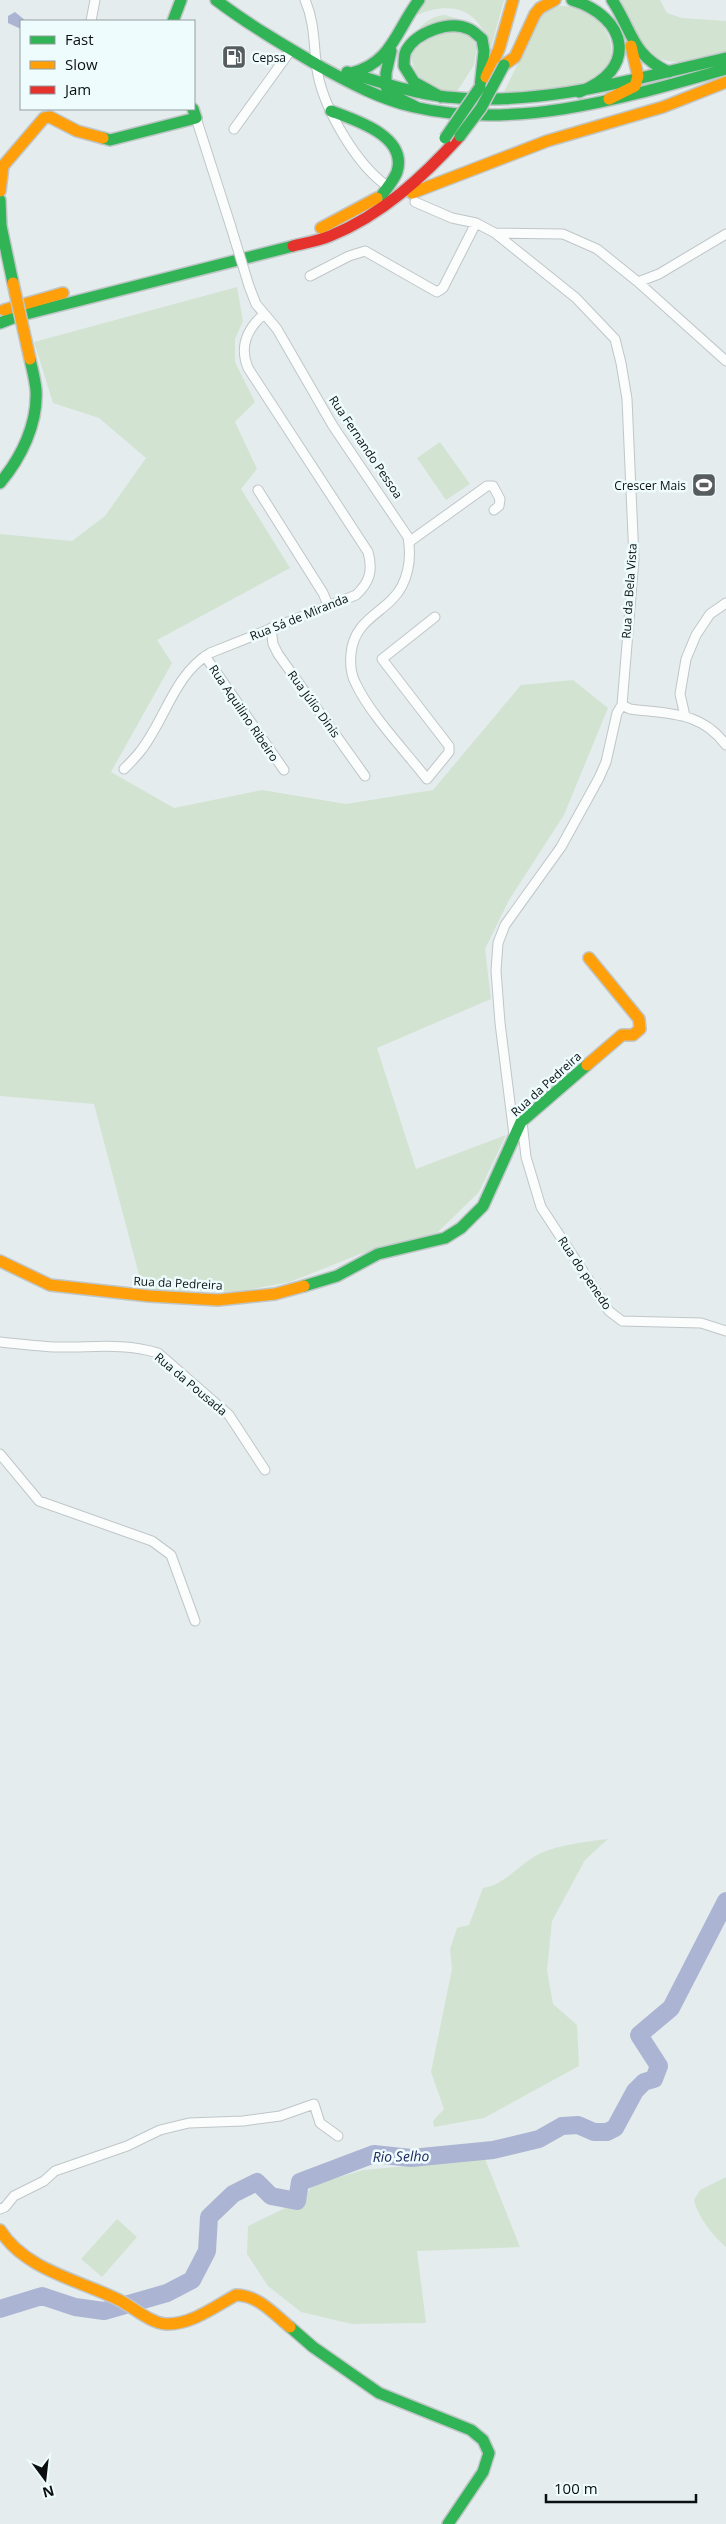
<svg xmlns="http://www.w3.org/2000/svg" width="726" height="2524" viewBox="0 0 726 2524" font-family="'Open Sans',sans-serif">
<rect width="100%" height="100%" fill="#e4ecee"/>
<path fill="#d2e3d2" d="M426 0H504L491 48C478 8 452 0 414 16Z
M618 0H660L667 13 682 18 726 21V54C697 60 666 71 642 48 633 39 624 12 618 0Z
M560 6C602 5 634 55 591 83 585 87 517 92 503 94L542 14Z
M445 15 462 20 468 25 477 47 474 65 456 93C448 91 437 90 430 86 400 70 407 18 445 15Z
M237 287 243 321 235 339V362L255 402 235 422 257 469 241 489 290 568 157 640 172 663 111 772 174 808 262 790 346 804 433 790 521 685 573 680 608 708 564 815 509 900 485 949 491 999 377 1048 416 1169 506 1135 479 1192 437 1233 360 1254 290 1282 237 1292 143 1290 94 1104 0 1096V534L72 541 105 516 146 458 99 418 53 403 34 342Z
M440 442 470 484 446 500 417 458Z
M608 1839 585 1860 552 1921 547 1970 553 2004 577 2025 579 2066 484 2118 434 2127 433 2121 444 2109 431 2072 452 1969 450 1949 457 1928 469 1925 483 1888C506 1884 519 1864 539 1854 561 1844 585 1842 608 1839Z
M485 2159 520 2247 417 2251 426 2323 352 2324 301 2312 268 2286 247 2254 248 2226 302 2200 313 2185 363 2170Z
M726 2177V2247C713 2236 698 2217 694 2200L700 2190Z
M117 2219 137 2237 102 2277 81 2259Z"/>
<path fill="#acb4d3" d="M15 12 26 21H21V29L8 23V16Z"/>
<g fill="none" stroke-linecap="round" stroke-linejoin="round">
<path stroke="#acb4d3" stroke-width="18" d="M0 2309 42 2296 75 2307 104 2311 167 2293 192 2280 207 2251 209 2217 233 2194 257 2182 271 2196 297 2201 300 2182 374 2154 411 2158 493 2150 539 2139 562 2126 578 2125 594 2132H607L615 2128 635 2091 644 2082 654 2079 659 2066 639 2035 671 2008 726 1901"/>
<defs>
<path id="street" d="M305 0C316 25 313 49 318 75 325 110 355 161 383 183
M91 21 95 0
M196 118 231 227
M234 129 291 50
M415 202 452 218 476 223 495 233 563 234 597 249 638 282 726 361
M495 233 576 298 615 339 621 363 627 399 634 559 622 705
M310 276 349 256 365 251 437 292 443 288 476 223
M638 282 659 274 726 234
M249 286 256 304 277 329 333 426 408 537C411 554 410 570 402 586 388 613 354 617 351 654 350 664 351 675 356 684 370 714 406 752 427 779L449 752V746L382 659 435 617
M258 490 323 593 328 605
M409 542 487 486H493L500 499 499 506 494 510
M271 628 273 644 278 654 365 776
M205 656 284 770
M622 705 630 709C669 714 701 711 726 745
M685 716 680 694 686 659 696 635 710 614 726 603
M124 769C130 763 137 756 142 749 166 717 175 674 210 653L356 595C370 582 373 570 368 552L248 368C239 346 247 329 264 314
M522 1122 526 1157 541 1207 609 1311 622 1321 701 1323 726 1331
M514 1135 500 1023 496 971 498 943 505 925 561 847 599 778 606 762 617 713 622 705
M0 1342C18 1344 36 1346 54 1347 91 1348 122 1342 158 1353L229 1415 265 1470
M0 1454 39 1501 152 1541 171 1555 195 1621
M0 2209 5 2207 14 2196 44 2181 55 2171 127 2146 160 2130 189 2123 243 2121 280 2116 314 2104 320 2123 338 2136"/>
<path id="fast" d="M216 0C249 25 285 46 321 67 352 84 380 99 414 107 518 131 627 97 726 69
M572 0C628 17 639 70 579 92
M612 0C632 30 632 56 669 72
M173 21 181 0
M391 51 386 73V87L396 97 416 107
M347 72C380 82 412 93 446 97 541 107 635 79 726 58
M351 73C392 63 396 30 419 0
M441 97 414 82 404 66C404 62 404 55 406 51 416 32 450 20 469 29 474 31 478 36 482 39L484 51 480 87
M331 111C355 120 408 136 397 172 394 180 387 188 382 195
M103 138 110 140 196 118 193 109
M0 200 1 226 13 283
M0 323 18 316 293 246
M0 483C21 458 38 424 36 390 35 379 32 369 30 359
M304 1286 337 1276 378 1254 445 1238 461 1228 483 1206 521 1122 587 1065
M290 2327 313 2347 379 2393 471 2430 483 2440 489 2453 483 2472 448 2524"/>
<path id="slow" d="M504 65 515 57 535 14 540 8 555 0
M486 77 499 49 513 0
M609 99 635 86 638 76 631 46
M0 191 3 166 44 118 50 117 77 131 103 138
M412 193 547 141 663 107 726 82
M321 228 377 198
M4 310 63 293
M587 1065 622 1035H633L640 1029 639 1019 589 958
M0 1261 50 1285 149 1296 218 1300 275 1294 304 1286
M0 2230C25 2270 79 2280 119 2300 133 2307 150 2323 166 2324 191 2325 216 2306 236 2295 258 2295 274 2314 290 2327"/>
<path id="jam" d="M293 246C305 243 318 241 330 236 382 215 423 177 460 136"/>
</defs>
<use href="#street" stroke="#c0c6c8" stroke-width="11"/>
<use href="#fast" stroke="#c0c6c8" stroke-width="14"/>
<use href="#slow" stroke="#c0c6c8" stroke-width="14"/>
<use href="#jam" stroke="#c0c6c8" stroke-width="14"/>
<use href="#street" stroke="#fbfcfc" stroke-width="9"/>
<use href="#fast" stroke="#30b455" stroke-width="11"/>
<use href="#slow" stroke="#ff9f0a" stroke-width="11"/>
<use href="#jam" stroke="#e5322d" stroke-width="11"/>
<defs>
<path id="street-bridge" d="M231 227 249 286"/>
<path id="fast-bridge" d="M460 136 481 108 504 65
M445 138 480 87"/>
<path id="slow-bridge" d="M13 283 30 359"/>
</defs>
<use href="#street-bridge" stroke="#c0c6c8" stroke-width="11" stroke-linecap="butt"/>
<use href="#fast-bridge" stroke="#c0c6c8" stroke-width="14" stroke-linecap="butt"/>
<use href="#slow-bridge" stroke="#c0c6c8" stroke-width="14" stroke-linecap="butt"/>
<use href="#street-bridge" stroke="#fbfcfc" stroke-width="9"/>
<use href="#fast-bridge" stroke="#30b455" stroke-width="11"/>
<use href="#slow-bridge" stroke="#ff9f0a" stroke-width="11"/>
</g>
<defs>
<symbol id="fuel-square" viewBox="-11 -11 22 22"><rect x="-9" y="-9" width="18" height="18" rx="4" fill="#575c5e" stroke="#eefcfe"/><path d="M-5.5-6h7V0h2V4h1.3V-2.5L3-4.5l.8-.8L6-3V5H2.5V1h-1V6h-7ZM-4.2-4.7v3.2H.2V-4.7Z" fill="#fff"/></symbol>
<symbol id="stadium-square" viewBox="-11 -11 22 22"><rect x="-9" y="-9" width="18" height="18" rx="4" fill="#575c5e" stroke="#eefcfe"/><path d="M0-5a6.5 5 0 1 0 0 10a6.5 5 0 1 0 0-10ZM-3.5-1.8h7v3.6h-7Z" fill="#fff"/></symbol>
</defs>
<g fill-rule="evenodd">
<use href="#fuel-square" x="220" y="43" width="28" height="28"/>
<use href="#stadium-square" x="690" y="471" width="28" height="28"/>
</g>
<g text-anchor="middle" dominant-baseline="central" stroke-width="5" stroke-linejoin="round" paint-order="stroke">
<g font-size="12" fill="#0b0f10" stroke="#eefcfe" text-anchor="start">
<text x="252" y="57">Cepsa</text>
<text x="686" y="485" text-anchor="end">Crescer Mais</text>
</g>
<g font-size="12" fill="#0b0f10" stroke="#eefcfe">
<text transform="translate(366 447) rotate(56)">Rua Fernando Pessoa</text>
<text transform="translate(629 591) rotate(-86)">Rua da Bela Vista</text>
<text transform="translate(299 617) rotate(-22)">Rua Sá de Miranda</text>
<text transform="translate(314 704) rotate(54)">Rua Júlio Dinis</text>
<text transform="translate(244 713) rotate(56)">Rua Aquilino Ribeiro</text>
<text transform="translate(546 1084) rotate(-42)">Rua da Pedreira</text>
<text transform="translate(585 1273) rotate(56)">Rua do penedo</text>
<text transform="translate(178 1283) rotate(3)">Rua da Pedreira</text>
<text transform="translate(191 1384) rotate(40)">Rua da Pousada</text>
</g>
<g font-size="14" font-style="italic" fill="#212359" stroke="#eefcfe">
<text transform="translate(401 2156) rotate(-1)">Rio Selho</text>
</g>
</g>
<rect x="20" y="20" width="175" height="90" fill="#eefcfe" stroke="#939d9f"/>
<rect x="30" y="36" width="25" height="8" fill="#30b455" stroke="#939d9f"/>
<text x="65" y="45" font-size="15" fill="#0b0f10">Fast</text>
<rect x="30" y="61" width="25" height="8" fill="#ff9f0a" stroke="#939d9f"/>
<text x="65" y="70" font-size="15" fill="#0b0f10">Slow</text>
<rect x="30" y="86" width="25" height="8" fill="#e5322d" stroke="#939d9f"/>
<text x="65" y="95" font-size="15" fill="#0b0f10">Jam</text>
<g transform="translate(45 2479) rotate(165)" stroke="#eefcfe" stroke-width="4" paint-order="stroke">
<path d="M0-4L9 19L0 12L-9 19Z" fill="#0b0f10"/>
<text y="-8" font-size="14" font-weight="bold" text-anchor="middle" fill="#0b0f10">N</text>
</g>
<path d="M546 2494v8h150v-8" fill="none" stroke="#0b0f10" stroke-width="2.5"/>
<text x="554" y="2494" font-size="15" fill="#0b0f10" stroke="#eefcfe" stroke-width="4" paint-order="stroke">100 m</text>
</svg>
